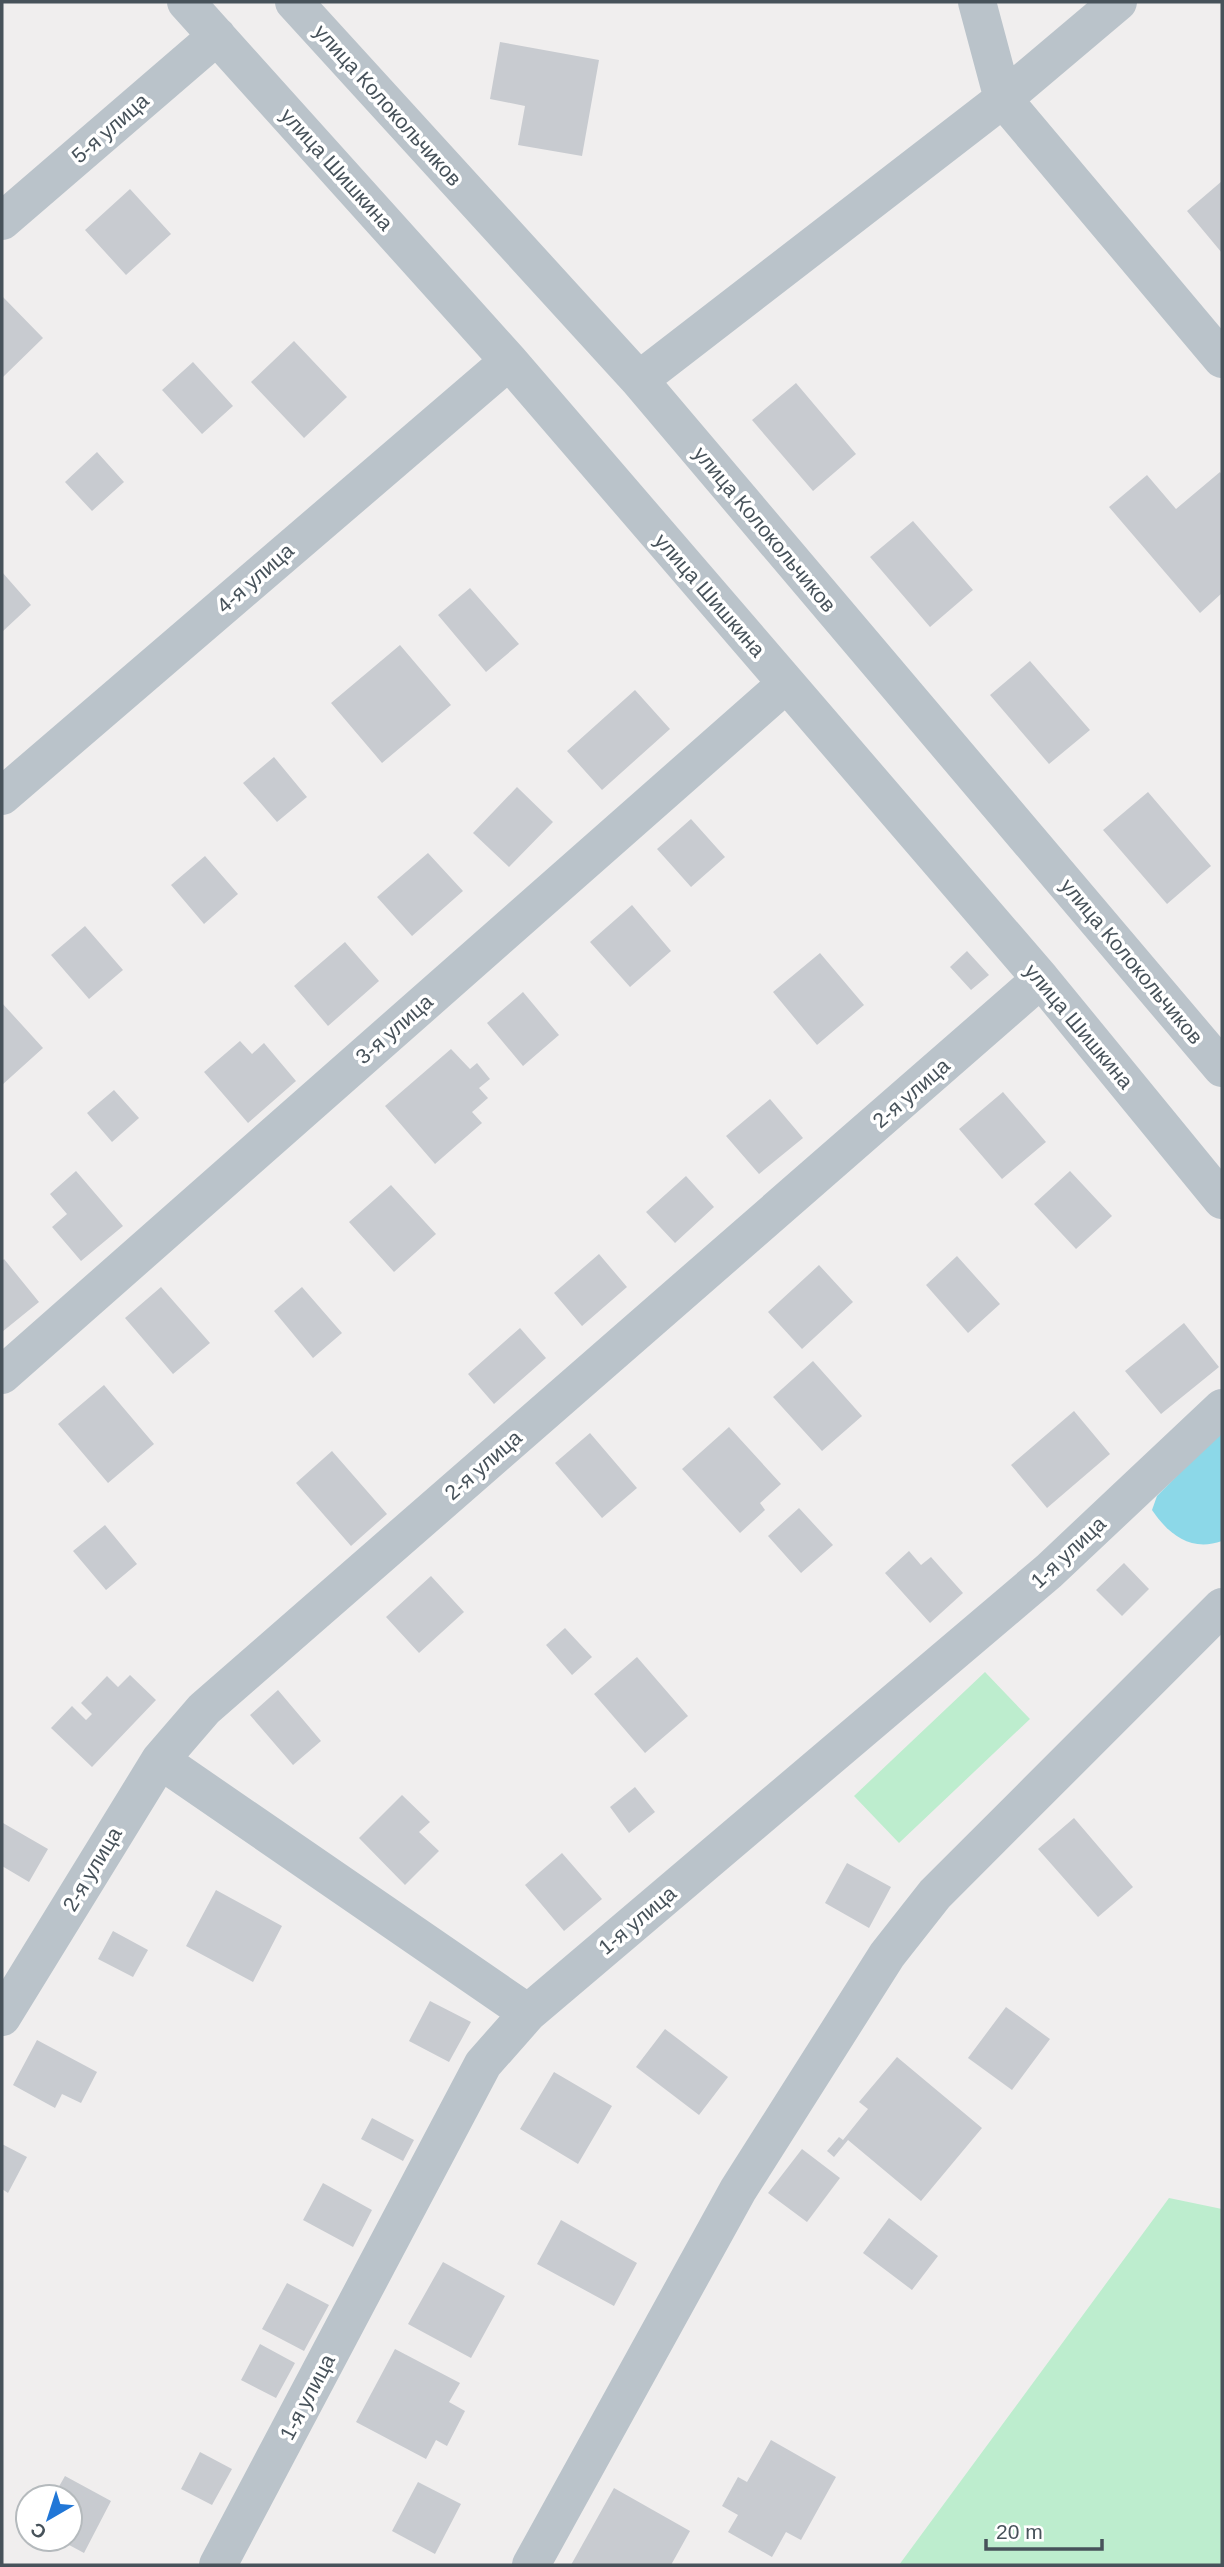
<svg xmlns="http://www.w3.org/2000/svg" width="1224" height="2567" viewBox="0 0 1224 2567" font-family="Arial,sans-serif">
<rect width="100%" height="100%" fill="#f0eeee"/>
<path fill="#bdedce" d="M985 1672 1030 1719 899 1843 854 1796Z
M1169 2198 1222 2209V2565H899Z"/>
<path fill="#8cd8e8" d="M1222 1430V1541C1191 1552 1169 1535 1152 1510L1157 1496Z"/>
<path fill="#c8cbd0" d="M500 42 599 60 582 156 518 145 525 106 490 99Z
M1222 181V253L1187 211Z
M130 189 171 234 126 275 85 230Z
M2 296 43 338 2 378Z
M294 341 347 397 304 438 251 382Z
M193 362 233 406 202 434 162 390Z
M796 383 856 454 813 491 752 420Z
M97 452 124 482 92 511 65 482Z
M1220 472 1222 475V593L1200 613 1109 507 1147 475 1176 509Z
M913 521 973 590 930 627 870 557Z
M2 572 31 605 2 632Z
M470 588 519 644 486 672 438 615Z
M400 645 451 705 382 763 331 703Z
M1030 661 1090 730 1049 764 990 695Z
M635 690 670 729 602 790 567 751Z
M274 757 307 797 277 822 243 783Z
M517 787 553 822 509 867 473 833Z
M1148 792 1211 866 1167 904 1103 830Z
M691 819 725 857 691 887 657 849Z
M428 853 463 891 412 936 377 897Z
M205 856 238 894 204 924 171 885Z
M632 905 671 951 630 987 590 942Z
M85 926 123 970 89 999 51 955Z
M345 942 379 981 328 1026 294 986Z
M967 951 989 975 971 990 950 967Z
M820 953 864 1005 817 1045 773 992Z
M523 992 559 1035 523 1066 487 1023Z
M2 1003 43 1048 2 1085Z
M240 1041 252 1054 264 1043 296 1081 248 1123 204 1072Z
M451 1049 470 1069 477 1063 490 1079 479 1088 488 1098 472 1112 482 1123 435 1164 385 1106Z
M114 1090 139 1118 112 1142 87 1113Z
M1003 1092 1046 1142 1002 1179 959 1129Z
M770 1099 803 1138 759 1174 726 1136Z
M76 1171 123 1226 81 1261 52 1227 67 1214 50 1194Z
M1070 1171 1112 1216 1076 1249 1034 1204Z
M686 1176 714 1207 675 1243 646 1212Z
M391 1185 436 1234 394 1272 349 1222Z
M599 1254 627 1287 582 1326 554 1293Z
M957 1256 1000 1304 968 1333 926 1285Z
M4 1259 39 1302 2 1332V1261Z
M819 1265 853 1302 802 1349 768 1312Z
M161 1287 210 1343 173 1374 125 1318Z
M302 1287 342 1333 313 1358 274 1311Z
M1184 1323 1219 1367 1161 1414 1125 1371Z
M520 1328 546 1358 494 1404 468 1374Z
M813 1361 862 1416 822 1451 773 1397Z
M104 1385 154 1444 108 1483 58 1424Z
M1074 1411 1110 1454 1047 1508 1011 1465Z
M729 1427 781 1484 760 1503 765 1510 740 1533 682 1469Z
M590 1433 637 1488 602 1518 555 1463Z
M332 1451 387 1514 351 1546 296 1483Z
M799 1508 833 1545 801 1573 768 1536Z
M105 1525 137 1564 106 1590 73 1551Z
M909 1551 921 1565 931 1557 963 1593 930 1623 885 1573Z
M1124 1563 1149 1589 1122 1616 1096 1590Z
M431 1576 464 1612 419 1653 386 1617Z
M565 1628 592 1657 572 1675 546 1645Z
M637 1657 688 1716 645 1753 594 1694Z
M130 1675 156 1700 92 1767 51 1728 72 1706 86 1720 92 1714 81 1703 107 1676 118 1687Z
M278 1690 321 1741 293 1765 250 1715Z
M635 1787 655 1812 629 1833 610 1807Z
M402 1795 430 1822 419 1832 439 1851 405 1885 359 1838Z
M1074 1818 1133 1887 1098 1917 1038 1849Z
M3 1823 48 1849 29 1882 2 1866Z
M562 1853 602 1899 564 1931 525 1885Z
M847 1863 891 1887 869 1928 825 1903Z
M216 1890 282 1926 253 1982 186 1946Z
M113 1931 148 1950 133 1977 98 1959Z
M430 2001 471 2022 449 2062 409 2041Z
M1006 2007 1050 2039 1012 2090 968 2058Z
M665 2029 728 2077 699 2115 636 2067Z
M37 2040 97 2072 81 2103 62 2094 55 2108 13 2085Z
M897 2057 982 2128 921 2201 848 2140 834 2157 827 2151 839 2137 843 2140 868 2109 859 2102Z
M554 2072 612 2106 578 2164 520 2129Z
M372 2118 414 2140 403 2161 361 2139Z
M2 2144 27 2157 8 2193 2 2189Z
M802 2149 840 2178 807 2222 768 2193Z
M323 2183 372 2210 353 2247 303 2220Z
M889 2218 938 2256 912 2290 863 2253Z
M561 2220 637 2263 614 2306 537 2264Z
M443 2262 505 2296 471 2358 408 2324Z
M287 2283 329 2305 304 2351 262 2329Z
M260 2344 295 2363 276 2398 241 2380Z
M395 2349 460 2383 449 2402 465 2411 447 2446 436 2440 426 2459 356 2422Z
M771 2440 836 2477 801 2540 786 2532 772 2557 728 2532 738 2515 722 2506 738 2477 747 2482Z
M200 2452 232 2469 212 2505 181 2489Z
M65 2476 111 2501 84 2553 58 2539H70V2497H53Z
M418 2482 461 2504 435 2554 392 2531Z
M614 2488 690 2531 671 2565H571Z"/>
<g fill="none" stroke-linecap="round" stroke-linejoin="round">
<path stroke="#bac3ca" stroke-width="38" d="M186 2 509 361 1041 979 1222 1200
M294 2 639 380 1222 1068
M977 2 1003 99 1222 359
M2 221 217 36
M639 380 1003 99 1118 2
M2 796 509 361
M2 1375 786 684
M160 1760 528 2013
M2 2017 160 1760 204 1709 1041 979
M218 2565 483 2064 528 2013 1049 1571 1222 1408
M531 2565 738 2190 887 1955 935 1894 1222 1607"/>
</g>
<g text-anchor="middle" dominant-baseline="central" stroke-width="7" stroke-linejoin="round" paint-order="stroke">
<g font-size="21" fill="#47525a" stroke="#fff">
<text transform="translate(388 105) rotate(48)">улица Колокольчиков</text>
<text transform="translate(110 128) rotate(-41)">5-я улица</text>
<text transform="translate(337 169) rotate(48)">улица Шишкина</text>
<text transform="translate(765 529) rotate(50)">улица Колокольчиков</text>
<text transform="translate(255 578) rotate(-41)">4-я улица</text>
<text transform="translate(710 595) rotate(49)">улица Шишкина</text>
<text transform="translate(1132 961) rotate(50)">улица Колокольчиков</text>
<text transform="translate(1079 1026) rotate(50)">улица Шишкина</text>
<text transform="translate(394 1029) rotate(-41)">3-я улица</text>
<text transform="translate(911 1093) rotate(-41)">2-я улица</text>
<text transform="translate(483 1465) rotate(-41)">2-я улица</text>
<text transform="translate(1068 1552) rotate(-43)">1-я улица</text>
<text transform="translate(92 1869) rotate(-59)">2-я улица</text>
<text transform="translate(637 1920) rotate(-40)">1-я улица</text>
<text transform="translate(307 2397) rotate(-62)">1-я улица</text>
</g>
</g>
<rect width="1224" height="2567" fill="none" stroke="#47525a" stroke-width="7"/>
<g transform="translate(49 2518) rotate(219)"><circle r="33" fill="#ffffff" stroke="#b5babd" stroke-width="2"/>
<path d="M0-5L12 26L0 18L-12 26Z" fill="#2177d7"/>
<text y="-10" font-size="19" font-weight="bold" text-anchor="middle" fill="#47525a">С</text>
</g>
<path d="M986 2539v10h116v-10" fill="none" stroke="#47525a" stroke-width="3.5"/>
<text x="996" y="2539" font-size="21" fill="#47525a" stroke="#ffffff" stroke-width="5" paint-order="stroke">20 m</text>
</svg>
